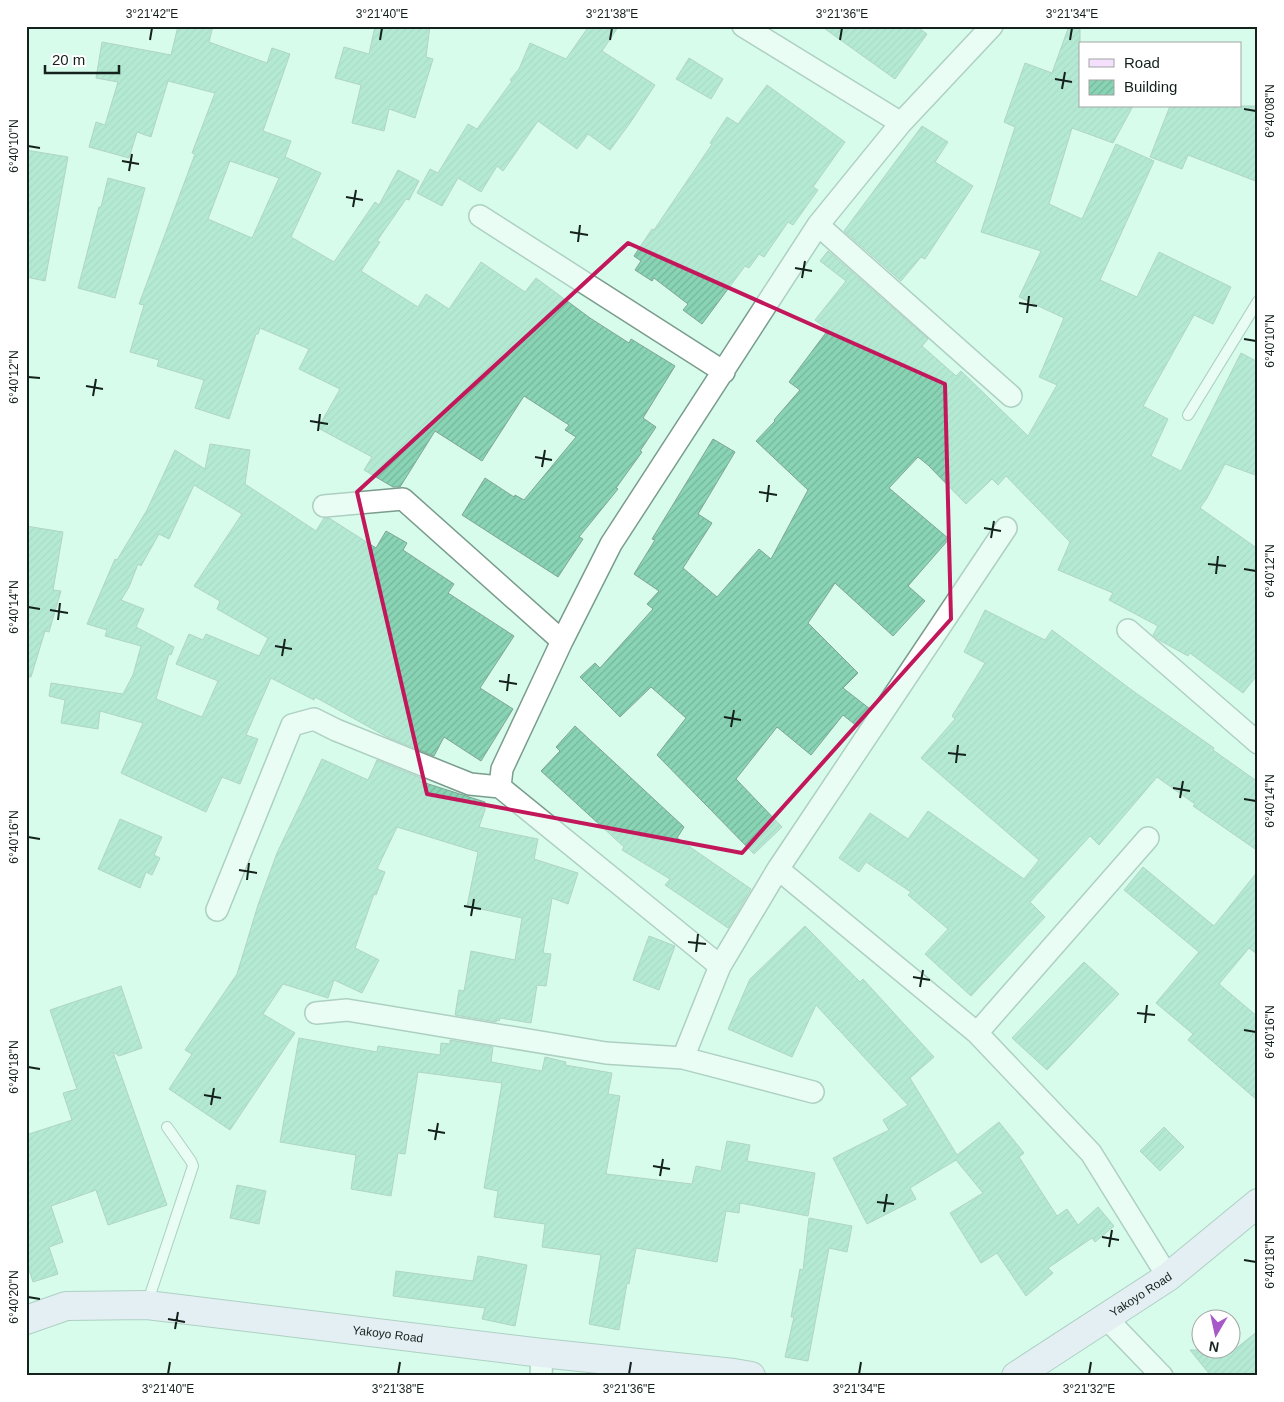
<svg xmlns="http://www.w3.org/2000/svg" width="1284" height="1402" viewBox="0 0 1284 1402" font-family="Helvetica,sans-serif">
<defs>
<pattern id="building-hatch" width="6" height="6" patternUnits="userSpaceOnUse" patternTransform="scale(1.25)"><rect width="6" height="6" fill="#89d4b5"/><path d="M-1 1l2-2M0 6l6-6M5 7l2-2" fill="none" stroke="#75b69b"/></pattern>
</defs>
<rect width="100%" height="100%" fill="#d7fcec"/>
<path fill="url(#building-hatch)" stroke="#82a495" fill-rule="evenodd" d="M178 26H213L209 42 267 63 272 48 290 54 263 131 291 141 285 157 321 173 291 237 334 262 375 202 379 205 398 170 419 181 409 200 406 199 377 241 380 242 361 271 418 307 426 294 449 309 481 262 525 292 536 278 590 318 629 343 631 339 675 366 643 418 656 427 640 451 642 452 616 488 618 489 579 537 583 539 558 577 462 515 485 478 514 497 515 495 524 500 576 437 565 430 569 425 524 396 482 461 435 431 400 487H393L364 470 372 457 318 428 340 389 299 369 309 349 260 328 258 334H256L229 419 195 408 204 380 157 366 159 360 130 352 144 305 139 304 195 154 192 153 215 93 168 81 151 137 137 132 129 158 89 147 96 122 105 125 118 82 96 78 102 42 171 55ZM230 161 279 178 252 238 208 219Z
M375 26H430L426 57 433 59 415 118 389 109 384 131 352 123 361 85 335 78 344 47 369 54Z
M589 26H619L602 51 655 85 630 123 610 150 588 134 577 149 538 121 503 171 497 166 481 192 458 178 442 206 417 193 430 169 438 173 468 124 477 129 512 81 510 80 519 69 530 43 566 59Z
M821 26H916L927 34 895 79Z
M1069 26H1080V106H1133L1113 143 1072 128 1049 204 1082 219 1116 144 1154 161 1100 280 1137 297 1159 252 1231 287 1213 324 1194 315 1143 406 1168 419 1151 456 1181 471 1241 353 1258 362V476L1225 464 1207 498 1200 508 1258 549V674L1243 693 1190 653 1188 656 1159 640 1153 635 1158 626 1109 600 1113 593 1058 570 1070 542 1006 476 998 485 992 479 966 504 928 465 918 457 889 488 949 539 908 586 925 601 893 636 835 583 808 623 858 673 843 688 870 709 858 727 843 715 811 755 777 727 736 779 782 827 754 854 657 755 686 718 651 687 620 717 580 677 595 663 600 668 653 609 647 604 659 591 634 574 655 540 652 539 713 439 735 452 698 514 712 523 683 568 717 597 759 549 771 559 808 490 756 441 775 421 774 420 800 390 789 382 828 330 815 320 846 281 820 261 828 251 928 339 922 346 956 376 961 371 1028 436 1057 385 1039 377 1064 318 1019 297 1041 251 981 232 1015 127 1004 122 1025 63 1052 73Z
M689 58 723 79 711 99 676 79Z
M767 85 845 142 813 187 818 190 793 225 788 222 764 257 759 254 749 268 745 266 702 324 683 310 688 304 654 278 652 281 635 270 641 261 634 256 652 229 654 230 712 144 710 143 727 117 738 124Z
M1170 106H1258V182L1188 155 1182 169 1150 157Z
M922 126 948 142 935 162 973 186 925 259 921 257 901 281 844 231Z
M26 150 68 157 45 281 26 277Z
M108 178 145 188 115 298 78 288 99 207H101Z
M210 444 250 450 245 484 316 531 324 518H329L376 548 386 531 407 543 403 550 454 584 448 593 514 636 480 688 513 709 481 761 444 737 434 756 387 737 315 697 314 700 271 678 246 735 258 739 240 784 222 777 206 812 121 773 143 723 100 711 98 729 61 723 65 700 49 696 51 683 123 694 133 675 141 646 105 636 107 630 87 624 115 559 117 560 147 510 175 450 205 469ZM194 485 242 514 194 586 220 601 217 609 268 638 259 656 206 634 203 640 189 634 176 664 218 681 202 717 156 699 169 654 171 655 174 647 136 627 144 609 121 600 129 587 138 564 141 566 159 534 169 539Z
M26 526 63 532 53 590 61 591 49 632 45 631 31 677H26Z
M985 610 1045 640 1052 630 1133 691 1214 748 1213 750 1258 782V851L1193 806 1195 804 1157 777 1099 845 1090 836 1030 902 1045 917 971 996 925 954 948 929 908 895 911 892 866 862 859 872 839 858 870 813 908 839 928 811 1024 879 1039 860 921 758 955 719 952 716 985 663 964 652Z
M575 726 684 827 677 838 751 889 728 928 665 885 670 879 622 850 624 847 541 771 560 751 556 747Z
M322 759 368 780 377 760 421 778 419 781 485 802V810L479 827 538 839 534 859 578 873 568 904 552 898 543 953 551 954 546 986 537 985 531 1023 500 1018 499 1021 497 1020 496 1022 455 1015 459 990 464 991 471 951 515 960 522 918 467 906 478 852 397 827 377 869 385 872 376 895 374 894 355 948 379 960 362 993 334 980 328 998 283 984 263 1014 295 1033 230 1130 169 1089 192 1054 185 1050 237 974 258 905 277 853Z
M120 819 162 837 154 855 160 858 152 875 146 872 140 888 98 869Z
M1143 867 1214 926 1258 871V955L1249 948 1219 984 1258 1017V1101L1188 1040 1193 1034 1156 1003 1199 952 1124 890Z
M805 926 860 982 863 979 934 1057 910 1078 957 1155 999 1122 1024 1153 1019 1157 1057 1216 1067 1209 1078 1225 1098 1207 1114 1226 1095 1242 1092 1238 1048 1268 1053 1273 1026 1296 997 1253 981 1263 950 1213 983 1193 956 1160 910 1188 916 1199 867 1224 833 1158 889 1130 883 1120 908 1105 816 1005 792 1057 728 1029 750 979Z
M649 936 675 946 659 990 633 980Z
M1084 962 1119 994 1047 1070 1012 1038Z
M121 986 142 1048 119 1056 113 1052 167 1205 108 1225 96 1190 51 1206 63 1242 49 1247 58 1274 33 1282 26 1261V1135L72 1120 63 1093 77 1089 50 1010Z
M299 1038 377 1052 378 1046 440 1055 441 1043 450 1044V1040L493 1047 491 1062 542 1071 545 1057 566 1062 565 1065 612 1073 608 1094 620 1096 606 1174 692 1184 696 1166 721 1171 727 1141 750 1145 747 1161 815 1173 808 1216 740 1203 739 1213 726 1211 717 1262 636 1248 629 1284 627 1283 619 1330 589 1324 601 1255 542 1247 545 1224 494 1217 498 1191 484 1188 502 1083 418 1072 405 1154 398 1153 391 1196 351 1189 356 1155 280 1142Z
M1164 1127 1184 1147 1160 1171 1140 1151Z
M237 1185 266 1191 259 1224 230 1218Z
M809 1218 852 1226 847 1252 829 1248 808 1361 785 1357 794 1317H791L800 1269 803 1270Z
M478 1256 527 1265 515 1326 482 1319 485 1308 393 1296 396 1271 473 1281Z
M1258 1331V1376H1211L1190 1350H1234Z"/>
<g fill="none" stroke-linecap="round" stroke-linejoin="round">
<defs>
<path id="lane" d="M1188 415 1258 301
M147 1304 193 1166 191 1161 167 1127"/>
<path id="street" d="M743 26 901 123
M480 216 724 372
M818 225 1011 396
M324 506 403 499 562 641
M1128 630 1258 743
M500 787 502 769 562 641 611 544 818 225 901 123 992 26
M778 869 977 1033 1091 1153 1168 1277
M217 910 292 725 314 719 336 730 470 784 500 787 720 966
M316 1013 347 1010 606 1053 683 1058 813 1092
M977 1033 1148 838
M683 1058 720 966 778 869 1006 528
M1106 1318 1162 1376
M541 1376 542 1353"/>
<g id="secondary">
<path id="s1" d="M26 1320 66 1306 147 1305 542 1353 734 1373 751 1376"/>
<path id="s2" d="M1016 1376 1168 1277 1258 1203"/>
</g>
</defs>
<use href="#lane" stroke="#7a9c8d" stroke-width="12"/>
<use href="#street" stroke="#7a9c8d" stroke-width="24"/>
<use href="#secondary" stroke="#7a9c8d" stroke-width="30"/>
<use href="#lane" stroke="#fff" stroke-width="10"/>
<use href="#street" stroke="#fff" stroke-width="21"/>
<use href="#secondary" stroke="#f4e0fd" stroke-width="28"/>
</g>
<path d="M0 0H1284V1402H0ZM628 243 945 384 951 619 742 853 427 794 357 492Z" fill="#d7fcec" fill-opacity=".55" fill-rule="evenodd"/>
<path fill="none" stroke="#c2185b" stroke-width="4" stroke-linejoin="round" d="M628 243 945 384 951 619 742 853 427 794 357 492Z"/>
<path fill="none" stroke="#14211c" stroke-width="2" d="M150 40 152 28M380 40 382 28M610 40 612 28M840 40 842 28M1070 40 1072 28M1055 79 1072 82M1062 89 1065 72M1244 109 1256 111M28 146 40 148M122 161 139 164M129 171 132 154M346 197 363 200M353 207 356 190M570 232 588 235M578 242 580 225M795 268 812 271M802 278 805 261M1019 303 1037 306M1027 313 1029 296M1244 339 1256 341M28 377 40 378M86 386 103 389M93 396 96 379M310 421 328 424M318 431 320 414M535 457 552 460M542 467 545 450M759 492 777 495M767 502 769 485M984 528 1001 531M991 538 994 521M1208 564 1226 566M1244 569 1256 571M1216 574 1218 556M28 607 40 609M50 610 68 613M58 620 60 603M275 646 292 649M282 656 285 639M499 681 517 684M507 691 509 674M724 717 741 720M731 727 734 710M948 753 966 755M956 763 958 745M1173 788 1190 791M1180 798 1183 781M1244 799 1256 801M28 837 40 839M239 870 257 873M247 880 249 863M464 906 481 909M471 916 474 899M688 942 706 944M696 952 698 934M913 977 930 980M920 987 923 970M1137 1013 1155 1015M1145 1023 1147 1005M1244 1030 1256 1032M28 1067 40 1069M204 1095 221 1098M211 1105 214 1088M428 1130 445 1133M435 1140 438 1123M653 1166 670 1169M660 1176 663 1159M877 1202 894 1204M884 1212 887 1194M1102 1237 1119 1240M1109 1247 1112 1230M1244 1260 1256 1262M28 1297 40 1299M168 1319 185 1322M175 1329 178 1312M168 1374 170 1362M398 1374 400 1362M629 1374 631 1362M859 1374 861 1362M1089 1374 1091 1362"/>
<g text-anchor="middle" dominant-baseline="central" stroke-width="4.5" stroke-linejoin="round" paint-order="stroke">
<g font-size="12" fill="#14211c" stroke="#fff">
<text stroke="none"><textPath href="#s2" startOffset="149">Yakoyo Road</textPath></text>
<text stroke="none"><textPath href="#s1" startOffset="366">Yakoyo Road</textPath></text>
</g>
</g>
<rect width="1284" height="1402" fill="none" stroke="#ffffff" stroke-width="55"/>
<rect x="1079" y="42" width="162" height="65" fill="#ffffff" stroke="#a1a6a4"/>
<rect x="1089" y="59" width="25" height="8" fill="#f4e0fd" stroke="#a1a6a4"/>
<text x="1124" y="68" font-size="15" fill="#14211c">Road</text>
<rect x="1089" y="80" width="25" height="15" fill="url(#building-hatch)" stroke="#a1a6a4"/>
<text x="1124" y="92" font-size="15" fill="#14211c">Building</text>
<g transform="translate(1216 1334) rotate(189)"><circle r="24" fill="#ffffff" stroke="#a1a6a4"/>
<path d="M0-4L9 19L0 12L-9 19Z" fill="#a758c9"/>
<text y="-8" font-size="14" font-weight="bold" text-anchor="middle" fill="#14211c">N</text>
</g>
<path d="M45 65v8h74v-8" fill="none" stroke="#14211c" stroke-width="2.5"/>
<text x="52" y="65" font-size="15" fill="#14211c" stroke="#ffffff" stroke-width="4" paint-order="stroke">20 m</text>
<rect x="28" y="28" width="1228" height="1346" fill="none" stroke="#14211c" stroke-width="2"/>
<g font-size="12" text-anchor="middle" fill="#14211c">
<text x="152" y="18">3°21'42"E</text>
<text x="382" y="18">3°21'40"E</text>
<text x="612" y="18">3°21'38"E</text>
<text x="842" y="18">3°21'36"E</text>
<text x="1072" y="18">3°21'34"E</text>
<text transform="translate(1270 111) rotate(-90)" y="4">6°40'08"N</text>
<text transform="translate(14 146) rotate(-90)" y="4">6°40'10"N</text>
<text transform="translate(1270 341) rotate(-90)" y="4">6°40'10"N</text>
<text transform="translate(14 377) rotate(-90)" y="4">6°40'12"N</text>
<text transform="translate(1270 571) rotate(-90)" y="4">6°40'12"N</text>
<text transform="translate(14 607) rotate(-90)" y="4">6°40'14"N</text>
<text transform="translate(1270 801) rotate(-90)" y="4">6°40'14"N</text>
<text transform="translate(14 837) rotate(-90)" y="4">6°40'16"N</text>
<text transform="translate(1270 1032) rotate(-90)" y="4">6°40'16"N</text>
<text transform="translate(14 1067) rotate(-90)" y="4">6°40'18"N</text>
<text transform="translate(1270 1262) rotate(-90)" y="4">6°40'18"N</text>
<text transform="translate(14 1297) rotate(-90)" y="4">6°40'20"N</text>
<text x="168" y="1393">3°21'40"E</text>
<text x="398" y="1393">3°21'38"E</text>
<text x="629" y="1393">3°21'36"E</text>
<text x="859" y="1393">3°21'34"E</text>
<text x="1089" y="1393">3°21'32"E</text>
</g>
</svg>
